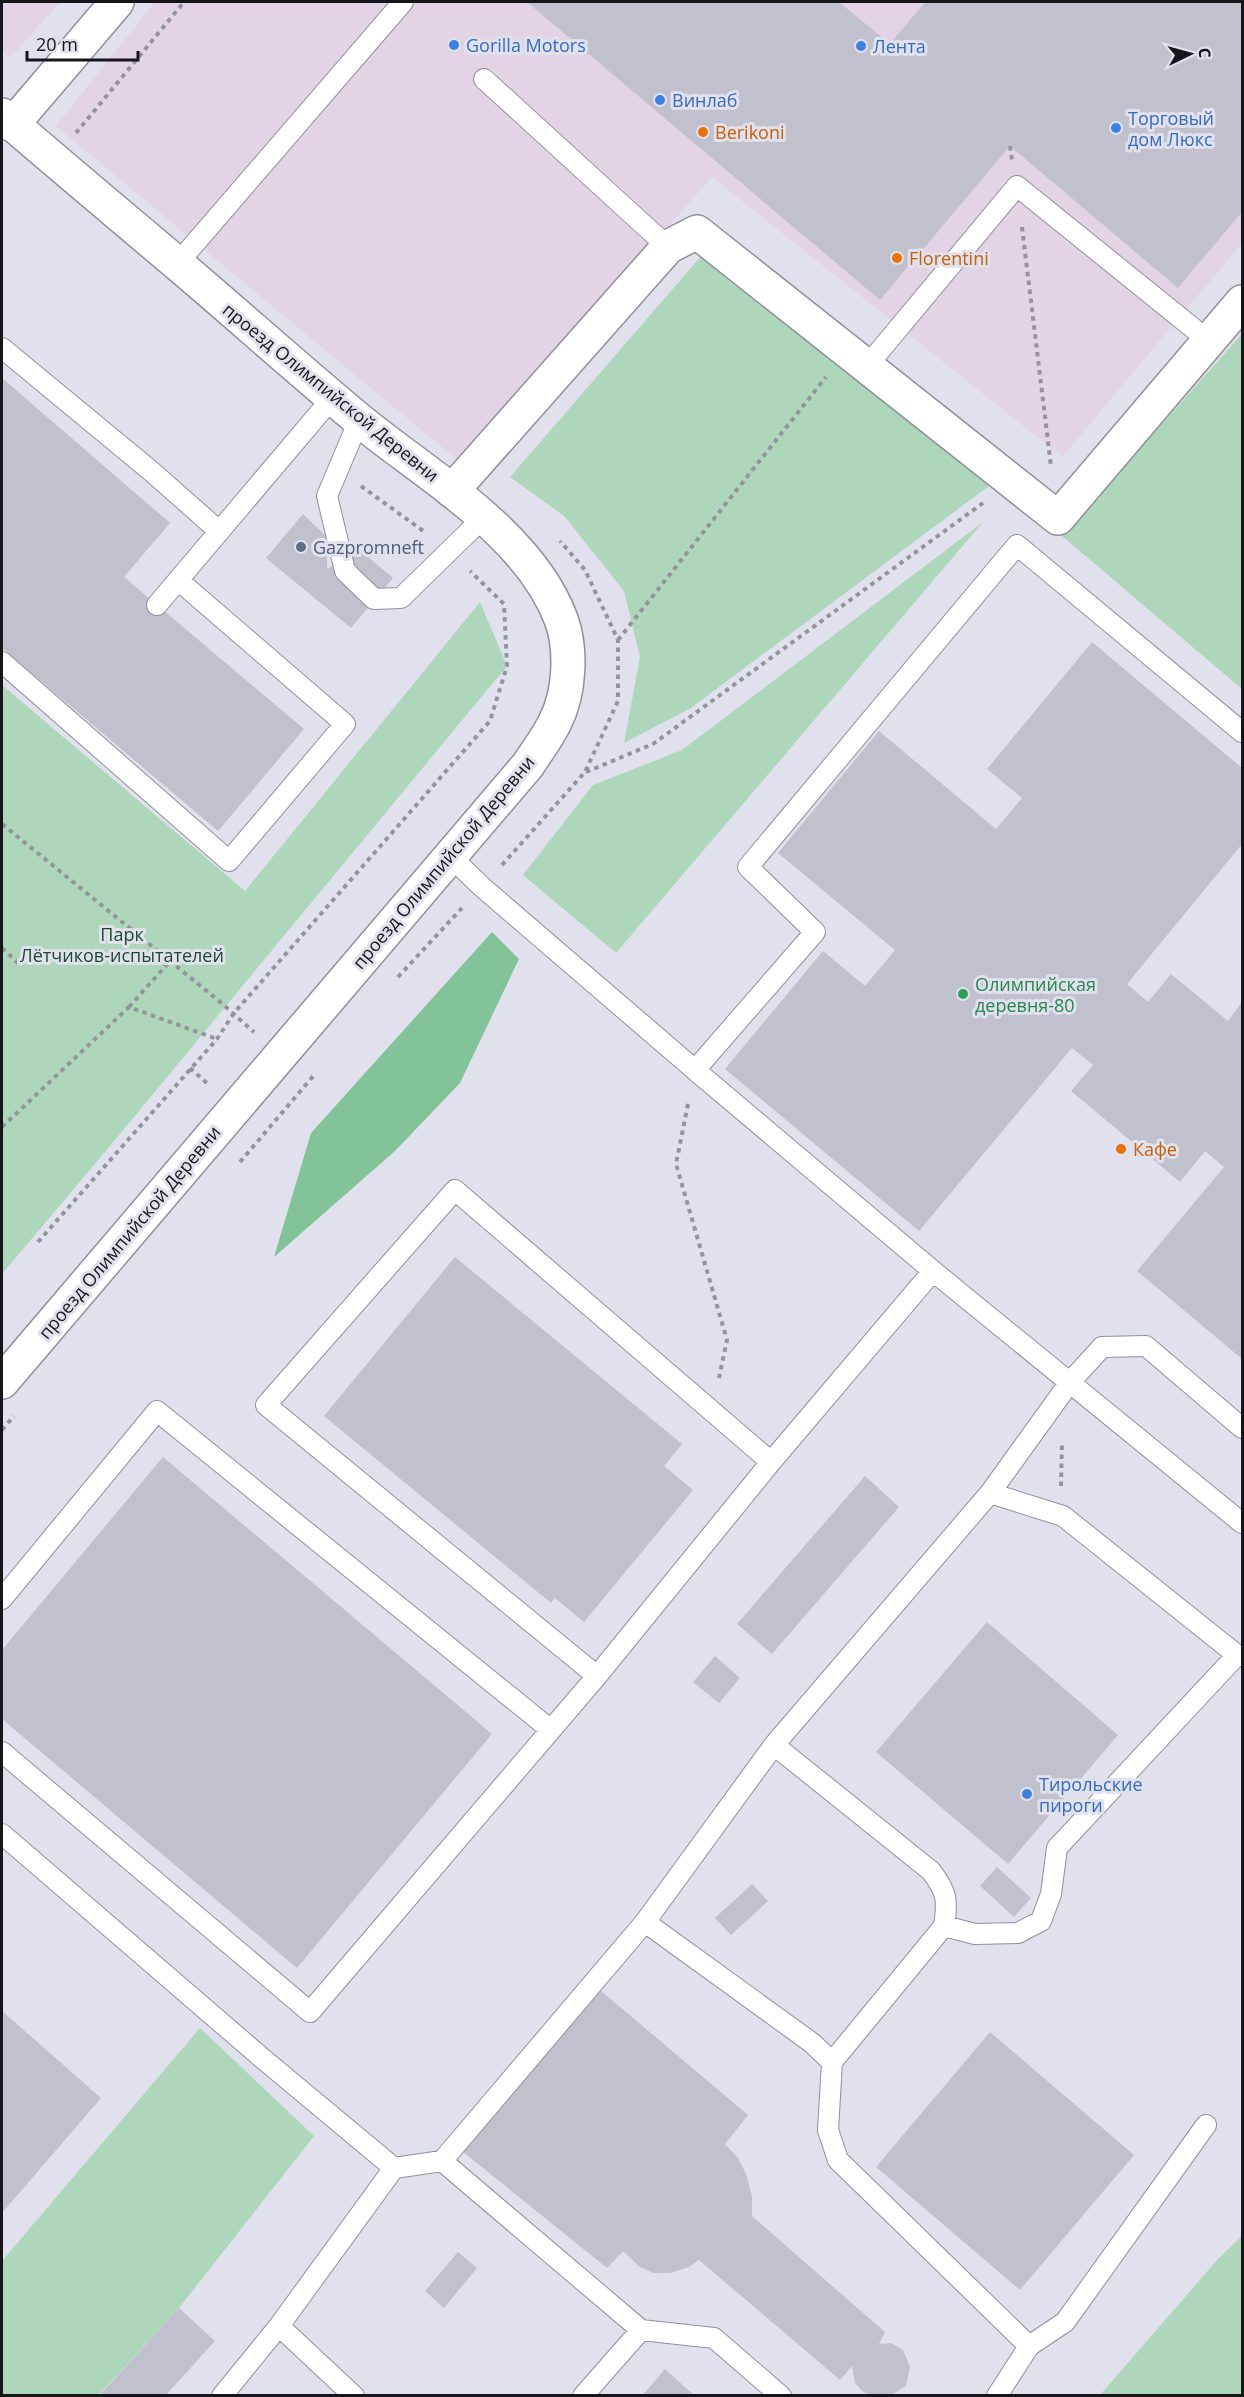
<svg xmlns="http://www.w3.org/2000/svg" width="1244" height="2397" viewBox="0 0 1244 2397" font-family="'Open Sans',sans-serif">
<rect width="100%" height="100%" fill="#e0e1ed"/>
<path fill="#e2d3e5" d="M2 2H60L10 58 2 51Z
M155 2H1242V243L1062 457 712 177 460 462 56 126Z"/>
<path fill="#aed6ba" d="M703 254 993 483 691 708 624 743 640 657 624 591 564 516 510 477Z
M1242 334V689L1062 536Z
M983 522 616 953 523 875 593 785 682 750Z
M480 602 507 666 115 1140 2 1274V685L245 891Z
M200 2028 314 2136 179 2308 99 2395H2V2261Z
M1242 2236V2395H1100L1218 2259Z"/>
<path fill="#83c399" d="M492 932 519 959 460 1083 395 1151 274 1257 311 1133Z"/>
<path fill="#c0c1cc" d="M527 2H839L890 44 925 2H1242V212L1178 288 1010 146 880 300Z
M2 378 170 523 124 577 304 729 218 831 2 648Z
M303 514 327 537V569L361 551 393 578 351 628 266 558Z
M1092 642 1242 768V844L1127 984 1148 1002 1171 974 1228 1021 1242 1002V1359L1137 1271 1224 1167 1205 1151 1180 1182 1071 1091 1093 1065 1072 1048 919 1231 725 1069 823 951 865 986 895 950 778 853 879 731 996 829 1022 798 987 769Z
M455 1257 682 1444 664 1466 693 1490 584 1622 555 1598 551 1603 324 1416Z
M163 1457 492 1734 297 1968 2 1719V1650Z
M865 1476 899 1507 772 1654 737 1624Z
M987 1622 1118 1735 1008 1864 876 1752Z
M715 1656 740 1678 719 1703 693 1682Z
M997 1867 1031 1898 1014 1917 980 1886Z
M752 1884 768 1901 731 1935 715 1918Z
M588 1980 748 2115 725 2144 738 2158 746 2174 752 2197V2216L885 2332 879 2344 891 2343 903 2350 910 2367 906 2386 890 2396H873L862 2391 855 2383 852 2366 840 2380 699 2260 689 2267 670 2273H653L640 2267 623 2251 607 2268 452 2143Z
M2 2011 101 2098 2 2213Z
M990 2032 1134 2155 1020 2290 876 2167Z
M458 2252 477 2268 444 2308 425 2291Z
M179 2308 215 2341 165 2396H99Z
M665 2369 695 2396H642Z"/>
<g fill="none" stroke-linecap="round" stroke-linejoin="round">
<defs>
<path id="service" d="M484 79 668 247
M177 264 403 2
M2 348 151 471 219 531
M867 366 1017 186 1209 341
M359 420 327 496 345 571 374 599 401 598 483 518
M157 605 333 397
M2 662 229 861 345 724 178 580
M449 855 482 887 695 1070 815 932 748 867 1017 545 1242 732
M695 1070 933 1271 1242 1523
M2 1599 157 1411 551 1730
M597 1676 266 1405 455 1190 771 1462
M774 1745 931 1871C947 1892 948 1900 944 1926L832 2062
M2 1752 310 2012 597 1676 771 1462 933 1271
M2 1834 262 2058 394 2168
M645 1922 774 1745 990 1493 1070 1382 1102 1347 1146 1346 1242 1428
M944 1926 975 1934 1018 1933 1041 1921 1051 1894 1057 1848 1237 1655 1063 1516 990 1493
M442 2161 645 1922 812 2043 832 2062 828 2130 838 2160 1029 2346 997 2396
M279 2326 354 2396
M1029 2346 1065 2322 1206 2125
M222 2396 279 2326 394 2168 442 2161 641 2330 714 2338 781 2396
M583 2396 641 2330"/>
<path id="minor" d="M452 491 668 247 697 232 1058 518 1242 302"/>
<path id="tertiary" d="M2 115C61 166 121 216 180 266 240 317 298 369 358 419 427 476 528 532 561 619 572 649 570 693 555 722 548 737 537 751 528 765L2 1382
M12 125 117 2"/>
</defs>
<use href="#service" stroke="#8f909a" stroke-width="22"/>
<use href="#minor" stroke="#8f909a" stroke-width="36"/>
<use href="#tertiary" stroke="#8f909a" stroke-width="36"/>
<path stroke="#94949d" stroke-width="4" stroke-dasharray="4.5 4.5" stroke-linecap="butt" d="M76 133 184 2
M1010 146 1012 160
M1022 227 1051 466
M361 486 426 533
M618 640 826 377
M586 772 653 744 983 503
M2 824 219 1001 254 1032
M502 865 585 772 618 701V640L585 570 560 541
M2 948 18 963
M398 977 462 908
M129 1007 170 961
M190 1068 209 1085
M688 1104 676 1164 727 1340 719 1378
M2 1127 129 1007 217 1039
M240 1162 315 1074
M38 1242 217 1039 234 1013 490 721 507 666 504 604 470 571
M2 1430 14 1416
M1061 1486 1062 1443"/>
<use href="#service" stroke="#fff" stroke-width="20"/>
<use href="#minor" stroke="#fff" stroke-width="33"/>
<use href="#tertiary" stroke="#fff" stroke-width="33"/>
</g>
<g fill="#3f7fe0" stroke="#e0e1ed" stroke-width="2">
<circle cx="454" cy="45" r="6"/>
<circle cx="861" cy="46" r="6"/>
<circle cx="660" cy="100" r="6"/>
<circle cx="1116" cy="128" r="6"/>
<circle cx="1027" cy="1794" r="6"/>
</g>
<g fill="#e8710a" stroke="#e0e1ed" stroke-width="2">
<circle cx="703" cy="132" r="6"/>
<circle cx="897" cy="258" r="6"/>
<circle cx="1121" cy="1149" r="6"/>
</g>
<circle fill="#5c6f8a" stroke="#e0e1ed" stroke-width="2" cx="301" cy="547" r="6"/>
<circle fill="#2e9e5b" stroke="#e0e1ed" stroke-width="2" cx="963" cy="994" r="6"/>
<g text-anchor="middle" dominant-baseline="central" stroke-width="6" stroke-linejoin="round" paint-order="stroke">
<g font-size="18" fill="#366cbe" stroke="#e0e1ed" text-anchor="start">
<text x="466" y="45">Gorilla Motors</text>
<text x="873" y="46">Лента</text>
<text x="672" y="100">Винлаб</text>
<text x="1128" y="118">Торговый<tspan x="1128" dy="21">дом Люкс</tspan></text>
<text x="1039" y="1784">Тирольские<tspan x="1039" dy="21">пироги</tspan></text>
</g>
<g font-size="18" fill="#c56008" stroke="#e0e1ed" text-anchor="start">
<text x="715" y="132">Berikoni</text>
<text x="909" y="258">Florentini</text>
<text x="1133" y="1149">Кафе</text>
</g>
<g font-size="18" fill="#16161a" stroke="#e0e1ed">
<text transform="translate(331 392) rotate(39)">проезд Олимпийской Деревни</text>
<text transform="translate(443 862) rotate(-50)">проезд Олимпийской Деревни</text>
<text transform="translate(129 1232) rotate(-50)">проезд Олимпийской Деревни</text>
</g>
<g font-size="18" fill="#4e5e75" stroke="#e0e1ed" text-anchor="start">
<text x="313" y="547">Gazpromneft</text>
</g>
<g font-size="18" fill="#1b4b2f" stroke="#e0e1ed">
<text x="122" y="934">Парк<tspan x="122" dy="21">Лётчиков-испытателей</tspan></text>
</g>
<g font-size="18" fill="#27864d" stroke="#e0e1ed" text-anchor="start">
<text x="975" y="984">Олимпийская<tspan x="975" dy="21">деревня-80</tspan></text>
</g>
</g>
<rect width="1244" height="2397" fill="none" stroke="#16161a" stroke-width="6"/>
<g transform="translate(1190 54) rotate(85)" stroke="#e0e1ed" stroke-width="4.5" paint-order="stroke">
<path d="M0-4.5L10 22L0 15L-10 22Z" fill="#16161a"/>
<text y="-9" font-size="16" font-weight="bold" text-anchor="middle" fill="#16161a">С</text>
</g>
<path d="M27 51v9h111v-9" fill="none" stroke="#16161a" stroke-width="3"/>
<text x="36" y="51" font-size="18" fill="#16161a" stroke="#e0e1ed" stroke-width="4.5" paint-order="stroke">20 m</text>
</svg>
